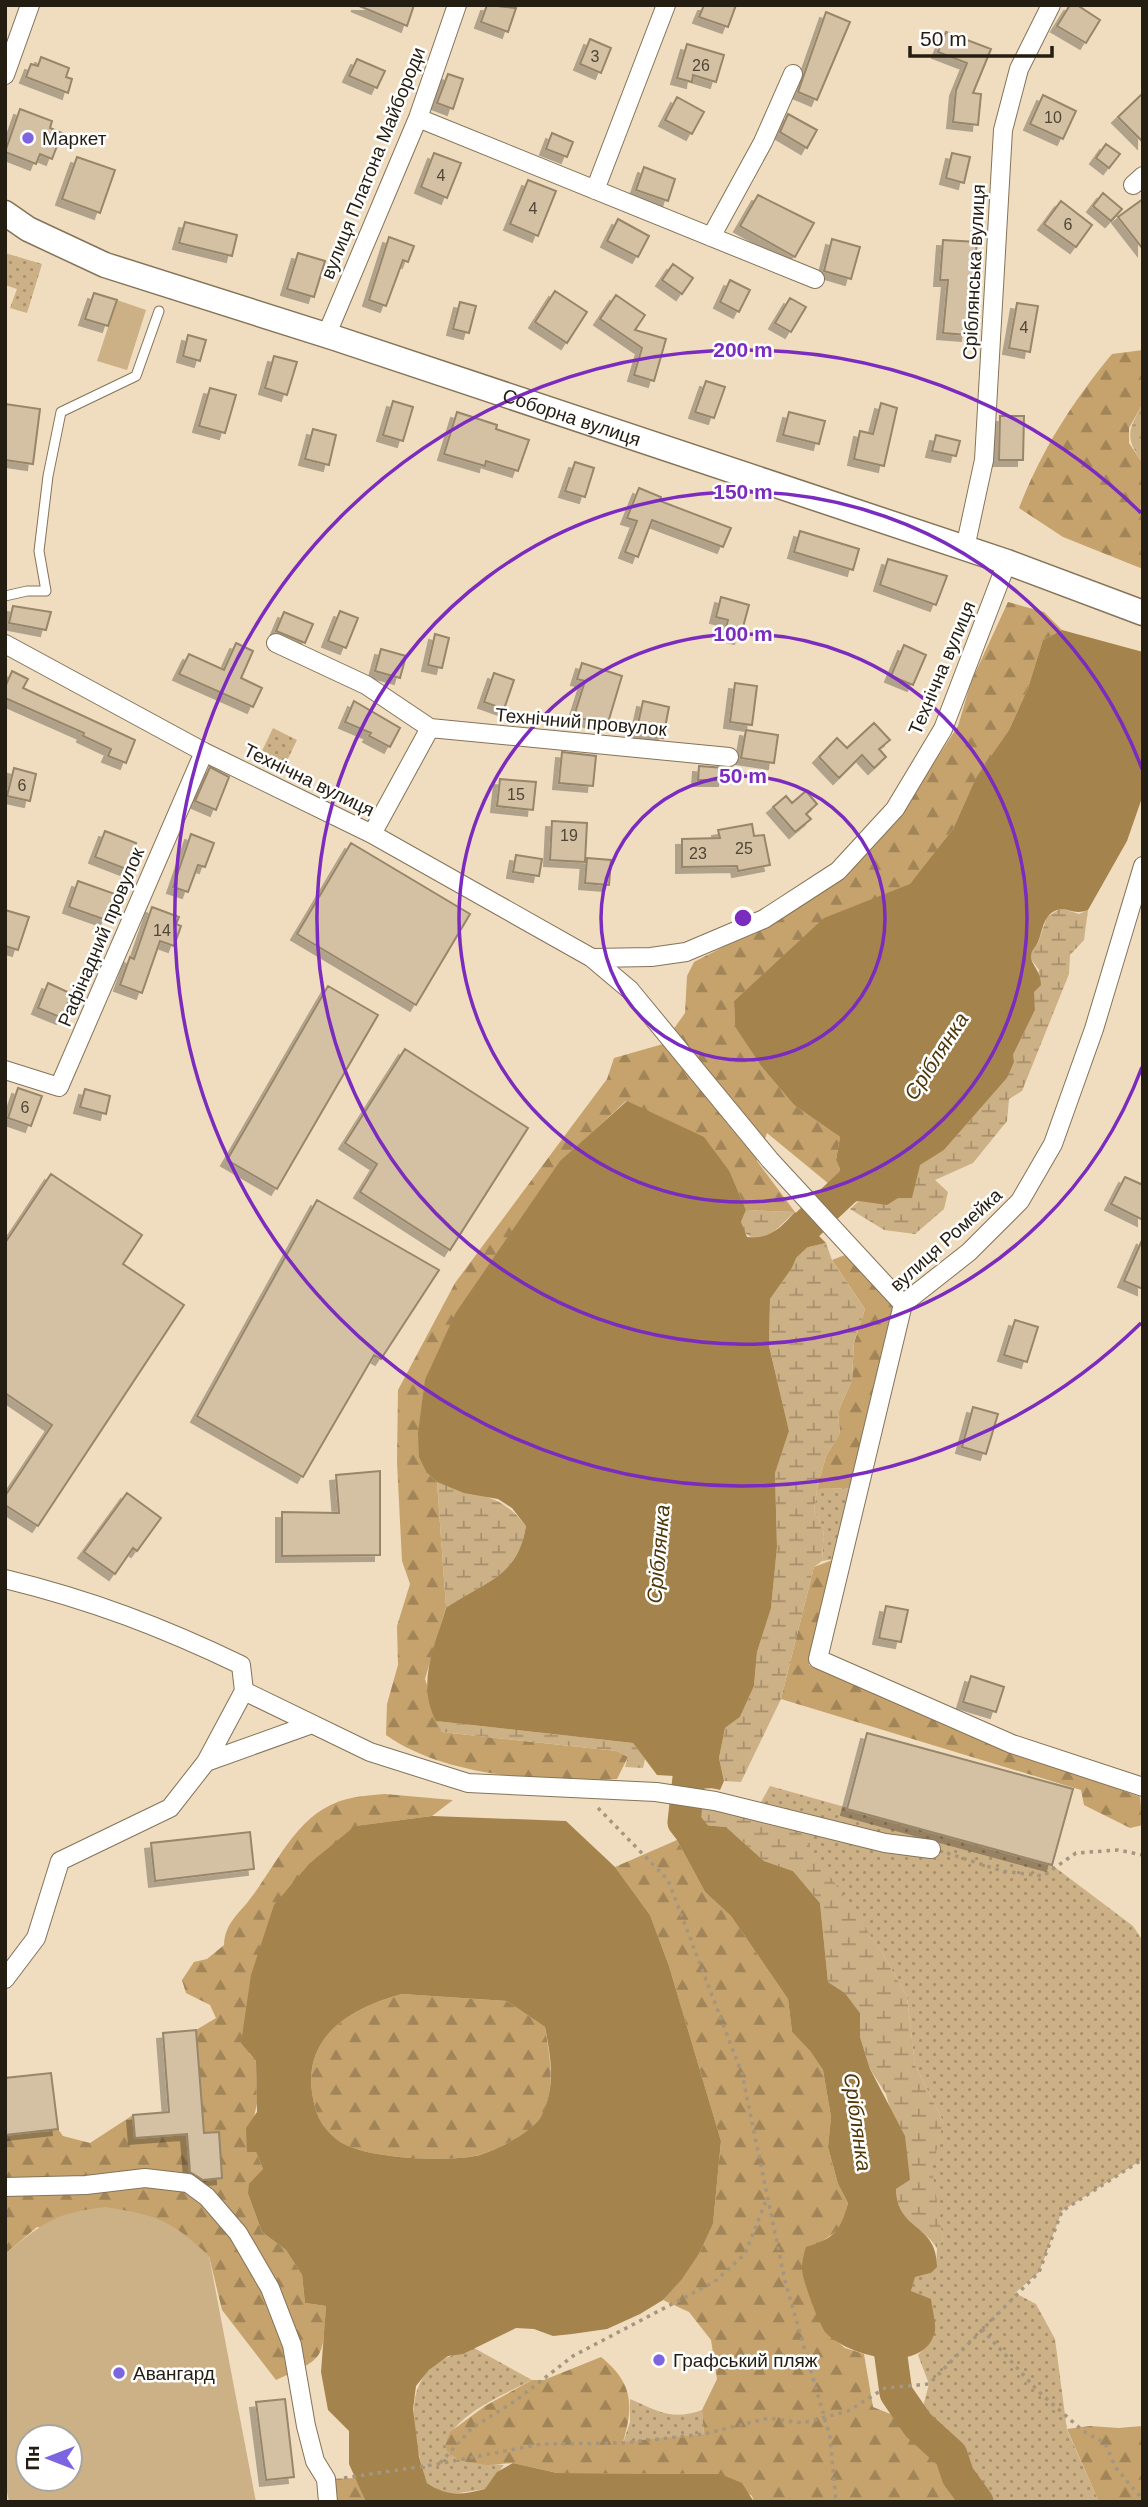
<svg xmlns="http://www.w3.org/2000/svg" width="1148" height="2507" viewBox="0 0 1148 2507" font-family="Arial,sans-serif">
<defs>
<pattern id="grass-dots" width="8" height="8" patternUnits="userSpaceOnUse" patternTransform="scale(1.75)"><rect width="8" height="8" fill="#cdb186"/><path d="M2 2h.1M6 6h.1" fill="none" stroke="#a68f6c" stroke-width="1.8" stroke-linecap="round"/></pattern>
<pattern id="forest-firs" width="22" height="20" patternUnits="userSpaceOnUse" patternTransform="scale(1.75)"><rect width="22" height="20" fill="#c6a36c"/><path d="M5 1l3.5 6h-7zM16 11l3.5 6h-7z" fill="#a18457"/></pattern>
<pattern id="wetland-marsh" width="20" height="14" patternUnits="userSpaceOnUse" patternTransform="scale(1.75)"><rect width="20" height="14" fill="#cdb186"/><path d="M1 5h8M5 5V1M11 12h8M15 12V8" fill="none" stroke="#a68f6c"/></pattern>
<filter id="shadow"><feDropShadow dx="-6" dy="6" stdDeviation="0" flood-color="#0004"/></filter>
</defs>
<rect width="100%" height="100%" fill="#f0dcbe"/>
<path fill="url(#grass-dots)" d="M5 253 42 264 27 313 10 308 17 289 5 285Z
M273 728 297 740 284 767 260 755Z
M851 1488 835 1559 822 1561 824 1528 814 1511 817 1489Z
M770 1786 1052 1865 1133 1926 1143 1941V2159L1062 2211 1039 2272 1015 2293 1036 2304 1055 2339 1067 2430 1099 2502H977L958 2476 951 2455 918 2425 929 2384 918 2355C932 2342 933 2331 933 2313L911 2291 914 2277 931 2273 936 2267 937 2248 943 2240 931 2170 943 2121 915 2065 907 1997 883 1954 848 1904 752 1818Z
M474 2348 532 2380C503 2395 457 2413 445 2444L460 2461 504 2465 485 2489 446 2495 427 2483C414 2442 397 2380 448 2357 456 2353 465 2352 474 2348Z
M630 2399C658 2411 672 2421 702 2410L704 2434 623 2443 630 2422Z"/>
<path fill="url(#forest-firs)" d="M1143 350V403L1129 428V443L1143 464V569L1063 537 1019 508C1041 451 1073 401 1112 354Z
M1008 602 1044 612 1062 630 1043 640 1028 688 1009 730 975 781 953 829 910 885 824 919 734 1001 735 1027 761 1066 794 1105 840 1137 836 1160 840 1169 837 1179 829 1184 767 1133 757 1161 795 1212 746 1210 730 1172 626 1101 560 1162 456 1312 427 1473 437 1482 446 1607 425 1679 442 1732 617 1751 628 1757 617 1779C547 1783 445 1777 386 1735L387 1704 398 1665 397 1626 410 1584 402 1561 397 1462 398 1390 455 1283 607 1079 614 1058 663 1044 685 1013 687 976 694 962 754 931 859 862 905 807 958 726 971 682Z
M850 1253 896 1306 851 1488 817 1489 826 1456 840 1433 838 1412 852 1380 854 1343 865 1309 832 1260Z
M835 1559 809 1665 1008 1749 1140 1797 1143 1825 1130 1828 1084 1805 1081 1790 781 1699 814 1567Z
M385 1794 453 1800 432 1816 355 1826 249 2053 256 2061 257 2103 247 2152H256L263 2169 248 2194 262 2232 286 2250 302 2275 305 2303 326 2306C322 2360 327 2357 276 2380L222 2310 209 2256 37 2227 5 2254V2135L58 2129 63 2136 90 2143 133 2115 136 2138 187 2134 191 2180 222 2178 219 2132 204 2133 196 2030 216 2018 210 2005 186 1993 182 1980 194 1962 207 1959 224 1945C225 1923 238 1915 250 1899 278 1863 298 1811 347 1799 359 1796 373 1795 385 1794Z
M677 1840 705 1892 731 1916 788 1999 792 2032 810 2051 823 2070 831 2117 828 2147 838 2184 848 2203 842 2227 820 2243 825 2331 845 2348 864 2354 873 2407 918 2425 951 2455 958 2476 977 2502H754L752 2496 720 2474 557 2473 513 2463 487 2465 460 2461 447 2451 445 2444 450 2432 485 2406 532 2380H544L601 2357C633 2383 634 2405 623 2442L704 2434 702 2410 717 2379 711 2340 689 2312 663 2300 700 2252 713 2224 721 2141 669 1966 650 1915 615 1867Z
M402 1994 507 2001 545 2027C550 2059 556 2085 542 2116 535 2131 492 2153 475 2156 445 2162 364 2159 339 2141 321 2127 315 2114 312 2092 304 2034 354 2007 402 1994Z
M1090 2426 1119 2428 1143 2426V2502H1099L1067 2429Z
M357 2478 366 2502H328L326 2479Z"/>
<path fill="url(#wetland-marsh)" d="M1143 403V464C1124 436 1128 431 1143 403Z
M1061 908 1079 914 1088 910 1084 940 1070 955 1069 974 1022 1091 1009 1099 1007 1121 973 1163 935 1180 948 1192 944 1209 915 1234 884 1230 850 1209 859 1201 915 1184V1175L919 1165 944 1150 1007 1078 1013 1055 1035 1010 1033 992 1039 970 1031 959V952L1038 943 1047 917Z
M746 1210 795 1212 767 1238 756 1240 743 1232 741 1222Z
M826 1243 832 1260 865 1309 854 1343 852 1380 838 1412 840 1433 826 1456 817 1489 814 1511 824 1528 822 1561 814 1567 781 1699 741 1782 724 1781 719 1758 725 1728 740 1717 754 1686 757 1652 771 1607 777 1547 775 1472 789 1431 769 1346 770 1299 792 1268 800 1249Z
M437 1482C476 1497 499 1491 526 1526 518 1578 483 1582 446 1608Z
M436 1721 633 1743 645 1759 643 1768 625 1767 628 1757 617 1751 442 1732Z
M705 1804 800 1832 883 1954 907 1997 915 2065 943 2121 932 2170 943 2240 937 2248C921 2224 897 2223 896 2189L910 2180 886 2094 870 2069 860 2037V2013L845 1993 828 1982 820 1903 793 1871 764 1861 726 1827 703 1825 693 1815Z"/>
<path fill="#cdb186" fill-rule="evenodd" d="M117 300 146 310 127 370 97 361Z
M105 2207C157 2215 171 2220 209 2256L256 2502H9L5 2482V2254C44 2222 55 2213 105 2207ZM28 2437H70V2479H28Z"/>
<path fill="#a4834c" fill-rule="evenodd" d="M1062 630 1143 652V795L1127 841 1088 910C1073 916 1067 906 1057 910 1043 915 1043 930 1038 942 1036 947 1031 950 1031 956 1030 963 1041 971 1041 985L1034 992 1035 1010 1013 1055 1014 1062 1007 1078 944 1150 920 1165 912 1198H898L887 1205 859 1201 842 1204 829 1184 837 1179 840 1169 836 1160 840 1137 794 1105 761 1066 735 1027 734 1001 824 918 910 884 953 829 976 778 1009 730 1028 688 1043 640Z
M627 1101 704 1137 730 1172 746 1210 741 1222 747 1237C768 1240 780 1229 795 1212L826 1243 800 1249 792 1268 770 1299 769 1346 789 1431 775 1473 777 1547 771 1608 757 1652 754 1686 740 1717 725 1728 719 1758 724 1781 720 1790C706 1785 696 1792 680 1790L674 1776 657 1775 633 1743 436 1721C416 1683 435 1646 446 1608 483 1582 518 1578 526 1526L512 1508 498 1499 464 1493 437 1482 427 1473 419 1457 418 1433 425 1380 456 1312 560 1161Z
M693 1815 703 1825 726 1827 764 1861 793 1871 820 1903 828 1982 845 1993 860 2013V2037L870 2069 905 2136 910 2180 896 2189C897 2232 937 2222 937 2267L931 2273 915 2277 911 2291 931 2299C932 2308 936 2322 935 2331 925 2376 849 2357 826 2333 819 2324 802 2280 802 2268 802 2261 804 2253 806 2247 834 2239 841 2230 848 2203L838 2184 828 2147 831 2117 823 2070 810 2051 792 2032 788 1999 731 1916 705 1892 677 1840Z
M432 1816 566 1821 615 1867 650 1915 669 1966 721 2141 713 2224 700 2252 682 2279 663 2300 640 2314 607 2329 572 2334 553 2336 534 2329 516 2328 463 2354 448 2356 429 2370 416 2386 413 2409 419 2457 427 2483C448 2497 462 2495 485 2489L497 2472 513 2463 557 2473 720 2474 742 2483 754 2502H366L349 2464V2431L328 2410 321 2372 326 2306 305 2303 302 2275 286 2250 262 2232 248 2194 249 2184 263 2169 256 2152H247L246 2128 257 2112 256 2061 241 2043 251 1975 274 1905 309 1864 355 1826ZM402 1994 507 2001 545 2027C551 2058 556 2085 542 2115 535 2131 492 2153 475 2156 445 2162 364 2159 339 2141 321 2127 315 2114 312 2092 304 2034 354 2007 402 1994Z"/>
<g fill="none" stroke-linecap="round" stroke-linejoin="round">
<path stroke="#a4834c" stroke-width="33" d="M775 1255 859 1176 868 1162
M691 1760 684 1822 714 1860
M885 2313 896 2393 918 2425 951 2455 958 2476 977 2502"/>
</g>
<path fill="#d4c0a3" stroke="#98866a" stroke-width="2" filter="url(#shadow)" d="M357 5H414L407 26Z
M487 5 516 8 508 32 481 22Z
M704 5H736L728 27 699 17Z
M1070 5H1077L1100 20 1086 43 1057 26Z
M826 12 850 22 817 100 798 92Z
M946 32 991 49 973 93 981 94 978 125 953 122 956 90 967 63 938 52Z
M590 39 611 48 601 73 580 64Z
M687 44 724 55 716 82 693 75 692 82 677 78Z
M41 57 69 68 66 77 72 79 68 93 26 77 31 64 38 66Z
M357 59 385 71 377 88 349 76Z
M448 74 463 79 453 109 437 103Z
M1143 93V142L1118 117Z
M1043 95 1076 111 1063 139 1030 124Z
M677 97 704 112 692 134 665 120Z
M20 109 52 121 50 128 62 133 52 159 40 154 36 164 5 152Z
M788 114 817 130 807 148 780 132Z
M552 133 573 142 567 157 546 149Z
M1106 144 1120 154 1109 168 1096 158Z
M434 153 461 163 447 198 421 187Z
M952 153 970 157 964 183 946 178Z
M77 157 115 170 100 213 62 199Z
M644 167 675 179 668 201 636 190Z
M528 180 556 191 538 236 510 224Z
M1103 193 1122 209 1111 221 1093 206Z
M758 195 814 223 795 257 740 226Z
M1143 199V249L1118 217Z
M1061 201 1092 225 1076 247 1044 224Z
M618 219 649 236 638 257 607 241Z
M185 222 237 235 232 256 179 243Z
M389 237 414 246 408 262 403 260 386 306 369 300Z
M832 239 860 247 851 279 824 271Z
M943 240 977 242 967 335 943 333 948 280H940Z
M298 253 325 261 314 297 287 289Z
M673 264 693 278 682 294 662 280Z
M730 280 750 290 739 312 720 302Z
M555 291 587 312 567 343 535 322Z
M94 293 117 300 108 326 85 319Z
M616 295 645 315 635 330 666 339 654 381 634 375 642 348 600 319Z
M790 298 806 307 791 332 775 323Z
M460 302 476 306 469 333 453 329Z
M1017 303 1038 306 1030 352 1009 348Z
M188 335 206 340 200 361 183 356Z
M274 356 297 362 287 395 265 388Z
M706 381 725 387 714 418 695 412Z
M210 388 236 395 225 433 199 426Z
M393 401 413 407 403 441 383 435Z
M881 403 897 408 884 466 854 459 860 431 873 434Z
M5 404 40 409 33 464 5 460Z
M457 412 497 425 496 429 529 440 518 471 486 461 485 466 444 454Z
M789 412 825 421 819 444 783 435Z
M1000 416H1024L1023 460H999Z
M313 429 336 435 329 465 305 459Z
M936 435 960 441 956 456 932 451Z
M575 462 594 468 585 497 565 491Z
M639 488 661 497 660 501 731 528 723 547 652 520 638 557 625 552 637 521 627 518Z
M800 531 859 549 853 570 794 552Z
M888 559 947 576 936 605 880 585Z
M721 597 749 605 740 638 724 634 728 620 716 617Z
M13 606 51 612 46 630 9 623Z
M340 611 358 618 346 648 328 641Z
M284 612 313 624 305 643 276 631Z
M435 634 449 638 442 668 428 665Z
M236 643 253 651 241 678 262 688 253 707 179 674 189 654 224 670Z
M904 645 926 655 913 685 891 676Z
M381 649 406 656 400 678 375 671Z
M582 663 622 676 607 726 574 716 585 681 577 679Z
M12 671 28 679 23 688 135 740 126 763 108 756 111 749 83 736 84 733 5 698V687Z
M494 673 514 680 504 709 484 702Z
M735 683 757 686 752 725 730 722Z
M354 701 400 728 390 747 369 736 371 733 345 722Z
M643 701 669 707 663 738 636 733Z
M874 723 890 740 879 749 886 757 874 768 862 755 839 778 819 757 837 738 847 748Z
M746 730 778 735 774 763 741 758Z
M562 752 596 756 593 786 559 783Z
M699 766 725 768 724 780H698Z
M210 767 229 777 216 810 195 801Z
M14 768 36 774 30 801 7 796Z
M500 779 536 782 533 810 497 806Z
M806 791 817 804 806 814 811 819 795 832 773 807 786 796 792 803Z
M552 821 587 823 585 862 550 860Z
M752 824 754 836 764 835 770 865 738 871 737 866 682 867V839L720 838 718 830Z
M105 831 136 843 126 869 95 857Z
M191 834 214 843 205 867 198 865 188 892 173 887Z
M351 843 470 914 416 1005 297 934Z
M516 855 542 859 539 876 513 872Z
M587 858 611 860 609 885 585 883Z
M78 881 115 894 106 920 69 907Z
M152 907 179 917 176 924 181 926 174 946 160 941 142 993 120 985 130 957 134 959Z
M5 910 29 917 18 950 5 946Z
M48 983 72 994 62 1018 38 1008Z
M328 986 378 1015 277 1189 227 1160Z
M405 1049 528 1128 450 1250 360 1192 377 1164 345 1143Z
M18 1088 42 1096 31 1126 8 1118Z
M85 1089 110 1096 106 1114 80 1107Z
M51 1174 142 1235 123 1264 184 1305 38 1526 5 1505V1496L52 1425 5 1393V1243Z
M1125 1177 1143 1185V1220L1111 1204Z
M317 1200 439 1270 381 1359 374 1355 303 1477 197 1416Z
M1143 1238V1289L1124 1281Z
M1015 1320 1038 1327 1027 1362 1004 1355Z
M973 1407 998 1414 986 1454 962 1447Z
M380 1471V1555L282 1556V1512L339 1513 336 1475Z
M127 1493 161 1518 137 1551 133 1548 115 1574 84 1552Z
M886 1606 908 1610 901 1642 879 1638Z
M971 1676 1004 1687 996 1712 963 1702Z
M867 1733 1073 1789 1052 1865 847 1809Z
M250 1832 254 1869 155 1881 151 1843Z
M196 2030 204 2133 219 2132 222 2178 203 2180 190 2172 187 2134 135 2138 133 2115 169 2112 163 2033Z
M51 2073 58 2129 5 2135V2078Z
M285 2399 294 2477 266 2480 256 2402Z"/>
<g fill="none" stroke-linecap="round" stroke-linejoin="round">
<defs>
<path id="lane" d="M5 596 27 591H46L39 551 48 476 61 412 136 376 159 311"/>
<path id="street" d="M5 75 30 5
M418 118 815 279
M1133 185 1143 176
M595 190 666 5
M711 237 763 142 793 74
M326 336 418 118 457 5
M965 548 984 460 1003 130 1019 69 1051 5
M276 643 366 685 430 728 729 757
M5 644 204 752 372 834 592 958 630 990 770 1160 903 1304
M372 834 430 728
M1143 866 1094 1029 1053 1144 1020 1201 969 1252 903 1304 818 1659 1012 1744 1143 1787
M592 958 651 957 686 952 764 919 838 871 895 809 943 729 1007 562
M5 1070 59 1087 204 752
M5 1579C91 1600 162 1627 241 1665L244 1691 206 1762
M244 1691 370 1752 468 1783 656 1792 715 1801 885 1843 931 1849
M5 1979 36 1938 60 1861 170 1808 206 1762 312 1724
M5 2187 86 2185 145 2178 188 2183 207 2197 238 2233 270 2288 292 2345 306 2426 315 2461 326 2479 328 2502"/>
<g id="secondary">
<path id="s1" d="M5 213 28 229 105 265 335 338 1007 562 1143 613"/>
</g>
</defs>
<use href="#lane" stroke="#857358" stroke-width="11"/>
<use href="#street" stroke="#857358" stroke-width="20"/>
<use href="#secondary" stroke="#857358" stroke-width="27"/>
<path stroke="#a5967f" stroke-width="3.5" stroke-dasharray="3.5 5" stroke-linecap="butt" d="M598 1808 668 1880 742 2074 785 2281 830 2437 836 2502
M947 1853 1002 1871 1043 1876 1076 1853 1118 1850 1143 1855
M982 2329 1038 2391 1083 2431 1105 2443 1116 2468 1143 2500
M440 2463 472 2428 515 2401 573 2356 714 2282 745 2254 767 2198
M344 2478 438 2464 541 2444 623 2443 704 2434 769 2418 803 2423 848 2411 885 2388 929 2384 1039 2272 1062 2211 1143 2159"/>
<use href="#lane" stroke="#fff" stroke-width="9"/>
<use href="#street" stroke="#fff" stroke-width="18"/>
<use href="#secondary" stroke="#fff" stroke-width="24"/>
</g>
<g fill="none" stroke="#7b2cbf" stroke-width="3.5">
<circle cx="743" cy="918" r="142"/>
<circle cx="743" cy="918" r="284"/>
<path d="M1142 1067A426 426 0 1 1 1142 769"/>
<path d="M1141 1323A568 568 0 1 1 1141 513"/>
</g>
<g fill="#7d65e1" stroke="#fff" stroke-width="2.5">
<circle cx="28" cy="138" r="7"/>
<circle cx="659" cy="2360" r="7"/>
<circle cx="119" cy="2373" r="7"/>
</g>
<g text-anchor="middle" dominant-baseline="central" stroke-width="5" stroke-linejoin="round" paint-order="stroke">
<g font-size="16" fill="#504636">
<text x="595" y="56">3</text>
<text x="701" y="65">26</text>
<text x="1053" y="117">10</text>
<text x="441" y="175">4</text>
<text x="533" y="208">4</text>
<text x="1068" y="224">6</text>
<text x="1024" y="327">4</text>
<text x="22" y="785">6</text>
<text x="516" y="794">15</text>
<text x="569" y="835">19</text>
<text x="744" y="848">25</text>
<text x="698" y="853">23</text>
<text x="162" y="930">14</text>
<text x="25" y="1107">6</text>
</g>
<g font-size="19" fill="#241d11" stroke="#fff" text-anchor="start">
<text x="42" y="138">Маркет</text>
<text x="673" y="2360">Графський пляж</text>
<text x="133" y="2373">Авангард</text>
</g>
<g font-size="19" fill="#241d11" stroke="#fff">
<text transform="translate(373 163) rotate(-68)">вулиця Платона Майбороди</text>
<text transform="translate(974 272) rotate(-87)">Сріблянська вулиця</text>
<text stroke="none"><textPath href="#s1" startOffset="604">Соборна вулиця</textPath></text>
<text transform="translate(942 668) rotate(-67)">Технічна вулиця</text>
<text transform="translate(581 722) rotate(5)">Технічний провулок</text>
<text transform="translate(309 780) rotate(26)">Технічна вулиця</text>
<text transform="translate(101 937) rotate(-67)">Рафінадний провулок</text>
<text transform="translate(946 1240) rotate(-42)">вулиця Ромейка</text>
</g>
<g font-size="21" font-style="italic" fill="#4f3708" stroke="#fff">
<text transform="translate(936 1056) rotate(-57)">Сріблянка</text>
<text transform="translate(658 1554) rotate(-85)">Сріблянка</text>
<text transform="translate(858 2122) rotate(82)">Сріблянка</text>
</g>
</g>
<circle cx="743" cy="918" r="10" fill="#7b2cbf" stroke="#fff" stroke-width="3.5"/>
<g font-size="21" text-anchor="middle" font-weight="bold" fill="#7b2cbf" stroke="#fff" stroke-width="5" stroke-linejoin="round" paint-order="stroke">
<text x="743" y="357">200 m</text>
<text x="743" y="499">150 m</text>
<text x="743" y="641">100 m</text>
<text x="743" y="783">50 m</text>
</g>
<rect width="1148" height="2507" fill="none" stroke="#241d11" stroke-width="14"/>
<g transform="translate(49 2458) rotate(270)"><circle r="33" fill="#ffffff" stroke="#a7a5a0" stroke-width="2"/>
<path d="M0-5L12 26L0 18L-12 26Z" fill="#7d65e1"/>
<text y="-10" font-size="19" font-weight="bold" text-anchor="middle" fill="#241d11">Пн</text>
</g>
<path d="M910 46v10h142v-10" fill="none" stroke="#241d11" stroke-width="3.5"/>
<text x="920" y="46" font-size="21" fill="#241d11" stroke="#ffffff" stroke-width="5" paint-order="stroke">50 m</text>
</svg>
